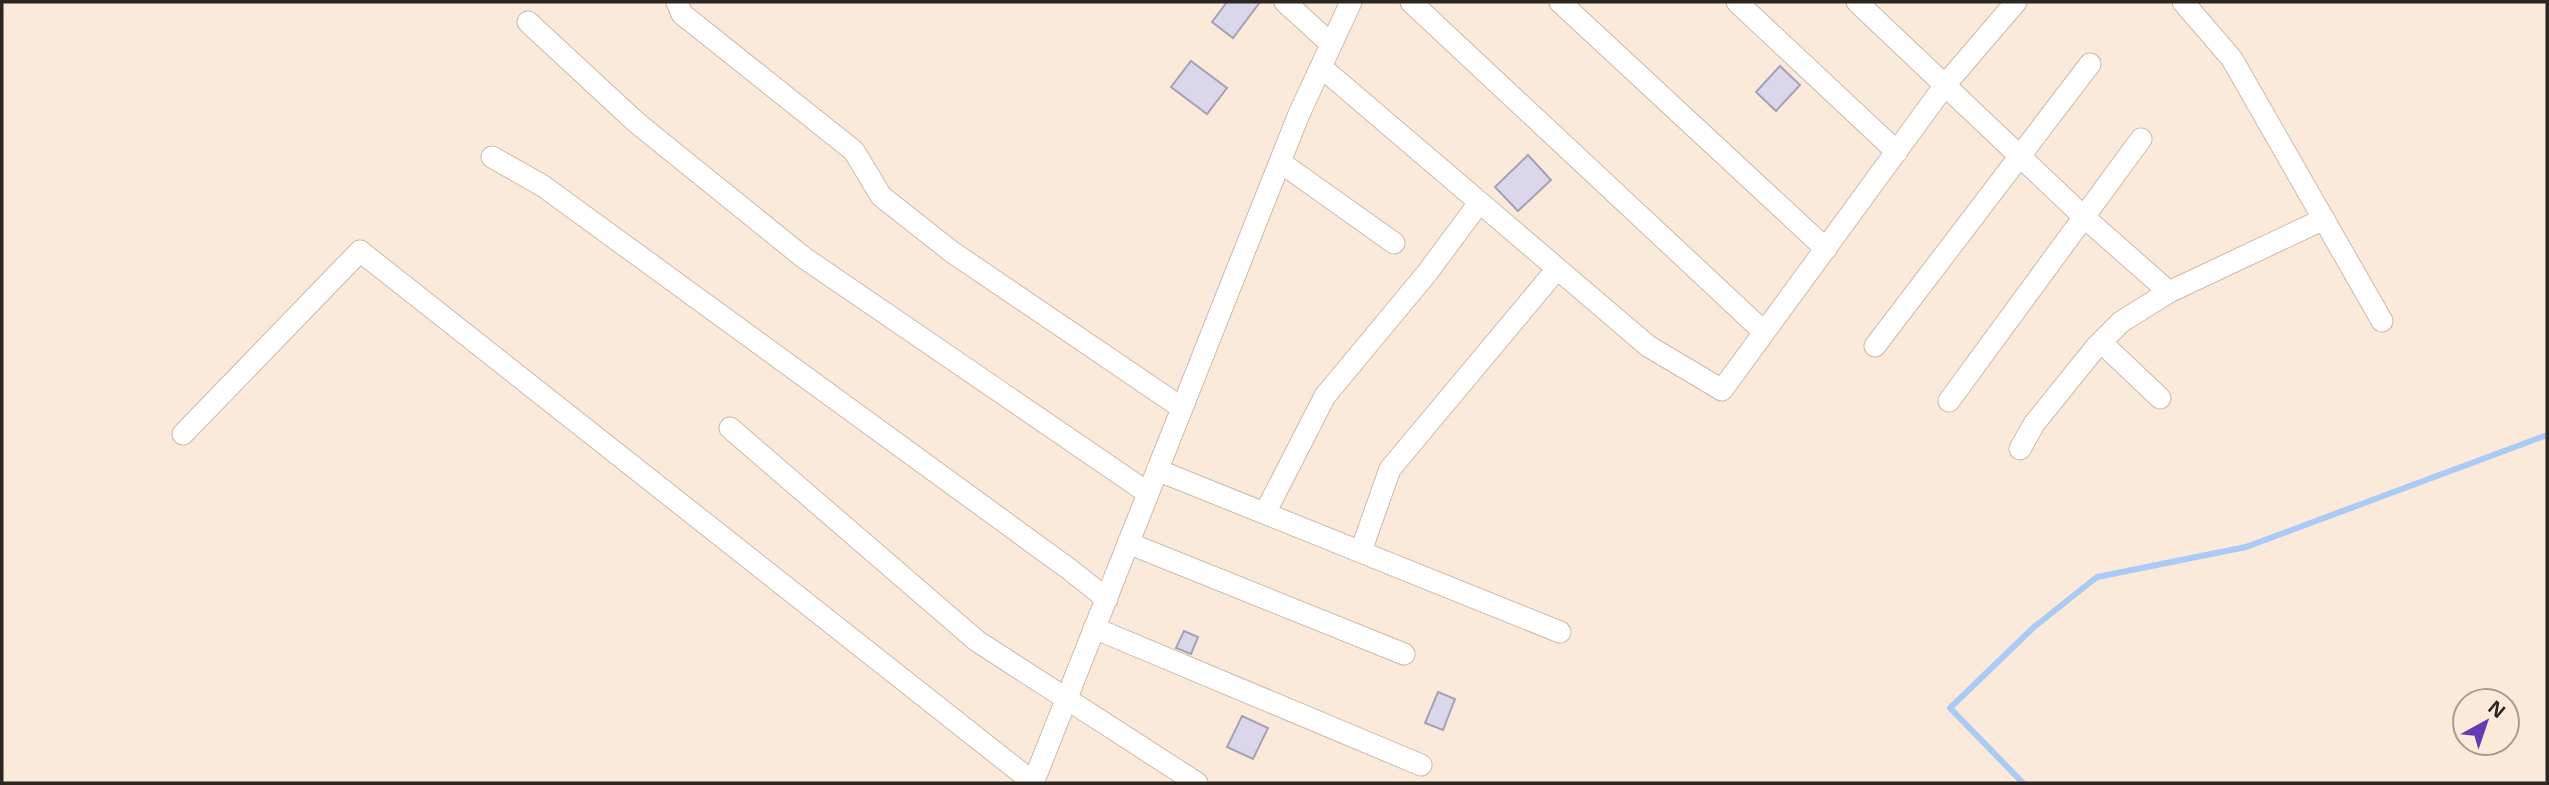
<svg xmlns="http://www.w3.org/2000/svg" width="2549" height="785" viewBox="0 0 2549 785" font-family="'Open Sans',sans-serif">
<rect width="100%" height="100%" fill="#fbeada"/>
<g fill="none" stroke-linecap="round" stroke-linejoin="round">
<path stroke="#a8cbf8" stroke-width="6" d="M2023 783 1950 708 2034 627 2097 577 2246 547 2547 435"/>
</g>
<path fill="#dad6eb" stroke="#a5a2b5" stroke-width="2" d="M1227 2H1260L1233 38 1212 22Z
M1191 61 1227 88 1207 114 1171 87Z
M1780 66 1800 85 1776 111 1756 92Z
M1528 155 1551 180 1518 211 1495 187Z
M1184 631 1198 637 1191 654 1176 648Z
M1438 692 1455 699 1443 730 1425 723Z
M1242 716 1268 728 1253 759 1227 747Z"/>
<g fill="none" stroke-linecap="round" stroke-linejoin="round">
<defs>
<path id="minor" d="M677 2 682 14 854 151 881 196 952 252 1182 408
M1285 2 1331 44
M1411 2 1764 332
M1560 2 1826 249
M1737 2 1897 152
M1857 2 2084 217 2169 292
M2183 2 2232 59 2382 321
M528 22 637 123 803 257 1148 493
M1321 67 1648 346 1722 390 1945 85 2016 2
M492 157 543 186 1069 569 1107 599
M1280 162 1394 243
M2101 342 2160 398
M1875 346 2090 64
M1949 401 2141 139
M730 428 977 641 1197 783
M183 434 360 251 1034 783
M2020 449 2034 424 2096 347 2121 322 2169 292 2324 219
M1157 470 1560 632
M1265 513 1325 396 1427 273 1479 203
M1128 543 1404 654
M1361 551 1390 469 1557 269
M1094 628 1421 765
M1033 783 1299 114 1351 2"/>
</defs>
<use href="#minor" stroke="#cabaaa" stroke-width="23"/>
<use href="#minor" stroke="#fff" stroke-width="21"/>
</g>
<rect width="2549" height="785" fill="none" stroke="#2c2620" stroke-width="7"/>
<g transform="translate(2486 722) rotate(40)"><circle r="33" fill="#fbeada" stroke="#a89c90" stroke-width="2"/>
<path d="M0-5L12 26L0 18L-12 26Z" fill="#653ab2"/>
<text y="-10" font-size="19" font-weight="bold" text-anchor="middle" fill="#2c2620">N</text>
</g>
</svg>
